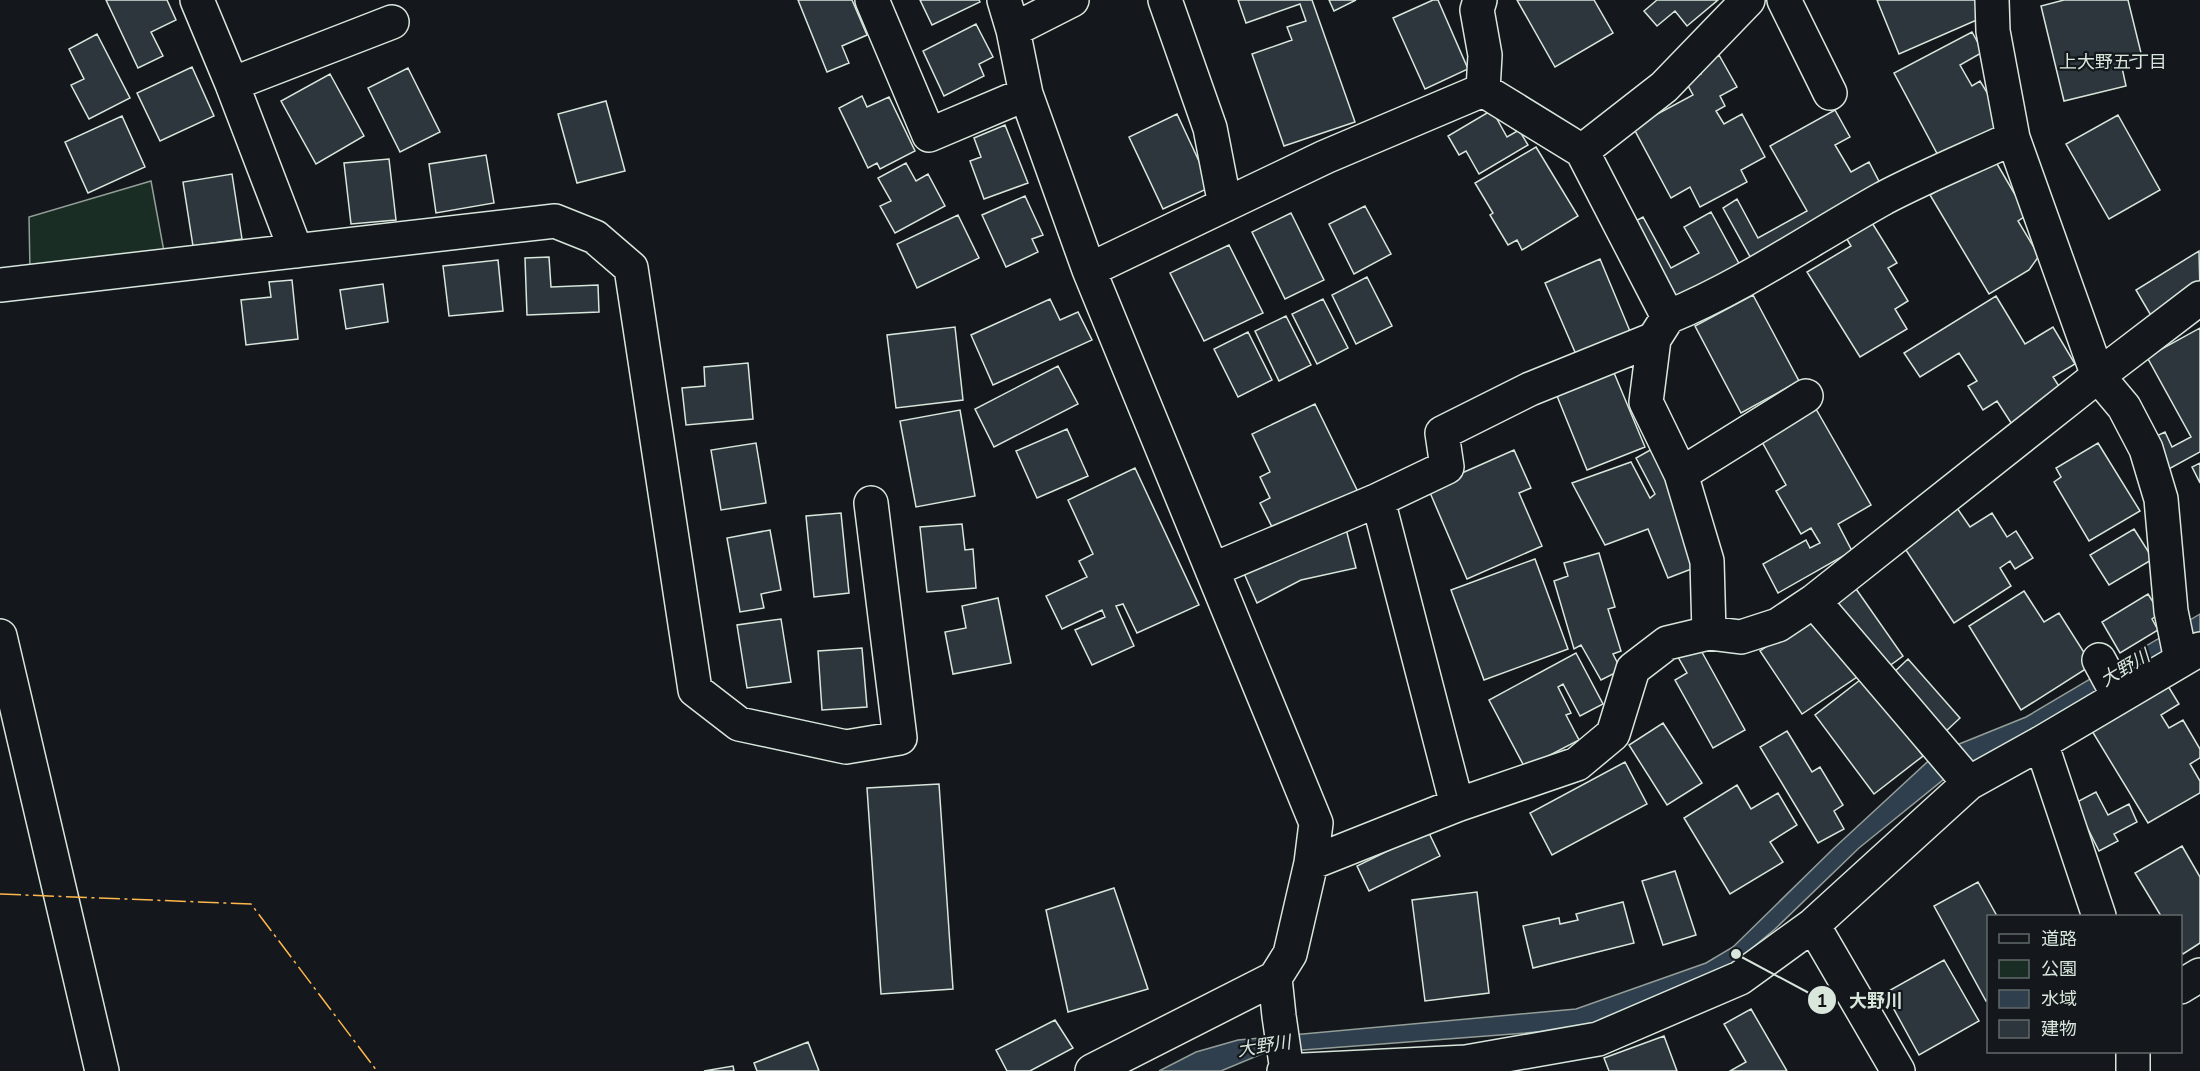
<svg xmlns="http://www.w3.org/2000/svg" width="2200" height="1071" viewBox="0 0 2200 1071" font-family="'Nunito Sans','Noto Sans JP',sans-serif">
<rect width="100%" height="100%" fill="#14181c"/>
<path fill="#1a2d24" stroke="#939e99" stroke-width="1.5" d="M151 181 165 257 30 272 29 217Z"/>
<path fill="#2f3f4d" stroke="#939e99" stroke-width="1.5" d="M2200 614V633L2015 745 1948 776 1859 848 1775 929 1714 980 1577 1029 1264 1053 1221 1071H1159L1196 1052 1238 1040 1576 1009 1706 963 1733 947 1833 849 1937 753 2026 717Z"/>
<path fill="#2c363c" stroke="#d8e6dc" stroke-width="1.5" d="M106 0H167L176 20 151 32 163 56 138 68Z
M798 0H852L867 35 842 46 849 63 827 72Z
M920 0H979L980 2 932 25Z
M1238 0H1312L1355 122 1284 146 1252 54 1292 40 1287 27 1306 21 1300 4 1246 23Z
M1329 0H1356L1334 11Z
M1433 0H1438L1468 69 1425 89 1393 18Z
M1517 0H1594L1613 33 1555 67Z
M1657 0H1718L1687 26 1675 11 1657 26 1644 11Z
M1877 0H1977L1979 19 1899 54Z
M2064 0H2128L2142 57 2121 63 2126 86 2064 101 2041 6Z
M976 24 993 57 979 64 984 76 944 96 923 51Z
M1972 32 1983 52 1960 65 1972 86 1980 81 1999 112 1998 128 1940 159 1894 73Z
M97 34 130 98 89 119 71 85 84 79 69 49Z
M1719 55 1737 87 1720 96 1725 106 1716 111 1724 124 1742 114 1765 157 1741 170 1747 182 1700 207 1690 187 1671 198 1633 127 1693 95 1686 82 1701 74 1697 67Z
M192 67 214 116 160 141 137 93Z
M408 68 440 132 400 152 368 88Z
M330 74 364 136 316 164 281 101Z
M862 96 867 107 889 97 915 151 880 169 877 163 868 168 839 108Z
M606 101 625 171 577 183 558 114Z
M1492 110 1507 137 1519 130 1528 145 1479 174 1466 151 1459 155 1448 136Z
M1835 110 1850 137 1835 145 1851 172 1869 162 1883 189 1753 262 1723 208 1737 199 1758 238 1807 211 1770 146Z
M1177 114 1211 187 1163 209 1129 137Z
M2118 115 2160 190 2109 219 2066 144Z
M122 116 145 167 88 193 65 142Z
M1005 125 1028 183 984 199 970 161 981 157 974 138Z
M1536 147 1578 216 1522 250 1517 240 1508 245 1490 215 1493 213 1475 183Z
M486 155 494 203 436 213 429 164Z
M1993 157 2027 215 2018 221 2039 256 2029 270 1989 294 1930 195Z
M389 159 396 220 351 224 344 163Z
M906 163 916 181 928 174 945 206 895 233 880 206 891 201 878 178Z
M232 174 242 239 193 246 183 182Z
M1025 196 1043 235 1032 239 1038 252 1006 267 982 215Z
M1365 206 1391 254 1354 274 1329 224Z
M1711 212 1742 269 1675 305 1630 224 1643 217 1671 268 1699 253 1684 227Z
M1291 213 1324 280 1285 299 1252 232Z
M958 215 979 258 917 288 897 244Z
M1869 218 1897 263 1888 268 1908 301 1895 309 1907 329 1860 357 1807 272 1851 246 1844 234Z
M1229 245 1263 313 1204 341 1170 273Z
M2199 251 2200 291 2153 319 2136 290Z
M549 257 551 287 598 285 599 312 527 315 525 258Z
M1600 259 1632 336 1578 359 1545 283Z
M498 260 503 311 449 316 443 266Z
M1367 277 1392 326 1356 344 1332 295Z
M292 280 298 339 246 345 241 300 271 297 269 282Z
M383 284 388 322 346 329 340 290Z
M1753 295 1799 381 1741 413 1695 326Z
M1996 296 2025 344 2053 327 2075 364 2053 377 2064 394 2013 426 1997 401 1983 410 1968 386 1977 381 1959 353 1920 377 1904 353Z
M1050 299 1060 320 1078 312 1092 340 993 385 971 335Z
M1323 299 1348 348 1317 364 1292 314Z
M1286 316 1311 365 1279 381 1255 331Z
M955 327 963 400 896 408 887 335Z
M2200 328V452L2167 470 2150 439 2165 432 2172 447 2191 437 2147 357Z
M1248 332 1272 380 1238 397 1214 349Z
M748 363 753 419 686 425 682 388 705 386 704 367Z
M1058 366 1078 404 994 447 975 409Z
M1612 368 1645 447 1587 470 1555 391Z
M1315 404 1358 492 1275 533 1260 503 1270 498 1260 477 1270 472 1252 434Z
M1816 409 1871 505 1838 524 1852 551 1778 593 1763 564 1806 540 1810 548 1820 543 1811 528 1801 534 1776 491 1786 485 1761 440Z
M960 410 975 496 916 507 900 421Z
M1067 429 1088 476 1037 498 1016 451Z
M756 443 766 503 721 510 711 450Z
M2098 443 2140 511 2089 541 2054 482 2061 477 2056 468Z
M1652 449 1681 500 1694 568 1668 578 1648 529 1605 545 1572 483 1631 462 1650 498 1655 494 1636 458Z
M1514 450 1531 488 1519 493 1542 546 1467 579 1428 488Z
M2200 463V483L2192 467Z
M1135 468 1199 605 1137 633 1123 604 1116 606 1134 646 1092 665 1075 630 1105 617 1102 610 1062 629 1046 596 1087 577 1079 561 1093 554 1068 500Z
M1955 505 1970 527 1992 513 2007 537 2016 531 2033 558 2015 569 2010 561 2000 568 2011 586 1954 623 1900 541Z
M841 513 849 593 814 597 806 516Z
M962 524 965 550 973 549 976 588 927 592 920 527Z
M1345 525 1356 568 1301 580 1257 603 1243 571Z
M2134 529 2153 559 2109 585 2090 555Z
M770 530 781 590 761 594 764 608 740 612 727 538Z
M1599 553 1615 607 1608 609 1621 651 1613 654 1621 670 1601 680 1581 645 1574 649 1554 581 1568 576 1564 563Z
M1535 559 1568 649 1484 680 1451 590Z
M1854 586 1903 656 1885 669 1832 600Z
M2024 591 2044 622 2059 613 2092 665 2021 710 1969 626Z
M2148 594 2160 613 2152 619 2158 630 2120 653 2102 622Z
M998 598 1011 663 953 674 945 632 966 628 962 606Z
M1818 612 1860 675 1802 714 1760 651Z
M781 619 791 682 747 688 737 625Z
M1698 645 1745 730 1713 748 1675 680 1687 673 1678 657Z
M862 648 867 707 822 710 818 651Z
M1576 653 1603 704 1580 716 1563 684 1558 687 1571 713 1566 715 1579 740 1525 768 1489 700Z
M1908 659 1960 718 1944 733 1891 675Z
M1864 677 1923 756 1874 794 1815 715Z
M2168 686 2179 704 2161 715 2169 728 2183 720 2200 749V758L2190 764 2200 781V793L2148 823 2092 731Z
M1663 723 1702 783 1667 805 1629 745Z
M1787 731 1812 772 1820 767 1843 805 1834 811 1844 829 1818 843 1760 747Z
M1625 762 1647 804 1552 855 1530 813Z
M939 784 953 989 881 994 867 788Z
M1737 785 1751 809 1778 793 1797 825 1770 842 1783 862 1730 894 1684 818Z
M2096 792 2108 815 2129 804 2137 822 2114 834 2118 841 2099 851 2075 803Z
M1428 831 1440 856 1369 891 1357 866Z
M2182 846 2200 877V943L2183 954 2180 950V916H2161L2135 873Z
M1675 871 1696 935 1663 945 1642 881Z
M1978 882 1997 916H1988V999L1986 1001 1934 906Z
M1114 888 1148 989 1068 1012 1046 910Z
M1477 892 1489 993 1425 1001 1412 900Z
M1623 902 1634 943 1533 968 1523 926 1559 918 1560 924 1578 920 1576 914Z
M1944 960 1979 1021 1919 1055 1885 993Z
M1751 1009 1787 1071H1730L1746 1062 1724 1024Z
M1055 1020 1073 1048 1030 1071H1007L996 1050Z
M1664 1036 1677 1071H1609L1604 1058Z
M808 1042 819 1071H757L754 1063Z
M733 1066 734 1071H704Z"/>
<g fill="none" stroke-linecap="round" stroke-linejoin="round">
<defs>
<path id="minor" d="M197 0 232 84 296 251
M872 0 929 135 1026 94
M1004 0 1013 30 1026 94 1089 270 1316 823 1311 863 1290 954 1275 978 1092 1071
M1165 0 1210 128 1225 205
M1480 0 1477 10 1485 55 1483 90 1582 151 1668 317 1654 339 1646 402 1681 474 1707 561 1709 633
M1784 0 1830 93
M1992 0 1993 31 2013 138 2098 376 2124 407 2146 449 2161 499 2171 611 2181 660
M1013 30 1072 0
M232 84 392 22
M1582 151 1664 87 1748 0
M1089 270 1325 157 1483 90
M0 285 555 221 595 237 631 268 695 690 739 724 846 747 900 738 871 503
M1668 317C1745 285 1812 238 1884 198 1926 176 1970 158 2013 138
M1681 474 1806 396
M1378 500 1457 805
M1212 570 1378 500 1447 467 1442 433 1530 389 1654 339
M1814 601 1969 783
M0 636 102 1071
M2099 660 2119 697
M2041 743 2099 916
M1311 863 1457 805 1577 764 1613 734 1633 669 1667 643 1709 633 1741 637 1778 625 1814 601 2098 376 2200 298
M1813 925 1898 1071
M1275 978 1279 1016 1287 1071
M2180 987 2200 975
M2133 1052V1071
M1284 1071 1466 1062 1598 1039 1740 978 1813 925 1969 783 2041 743 2200 649"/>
</defs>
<use href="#minor" stroke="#d8e6dc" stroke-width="36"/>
<use href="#minor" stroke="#14181c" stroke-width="33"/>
<path stroke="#ffb74d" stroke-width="1.5" stroke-dasharray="21 4.5 3 4.5" stroke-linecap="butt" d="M0 894 251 904 377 1071"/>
</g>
<g text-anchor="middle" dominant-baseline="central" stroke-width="4.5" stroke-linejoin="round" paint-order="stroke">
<g font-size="18" fill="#d8e6dc" stroke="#14181c">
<text x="2113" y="62">上大野五丁目</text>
</g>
<g font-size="18" font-style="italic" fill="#d8e6dc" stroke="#14181c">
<text transform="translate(2125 668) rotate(-31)">大野川</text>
<text transform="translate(1264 1046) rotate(-9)">大野川</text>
</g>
</g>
<path fill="none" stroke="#d8e6dc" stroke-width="2" d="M1736 954L1822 1000"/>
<g fill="#d8e6dc" stroke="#14181c" stroke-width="2">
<circle cx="1736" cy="954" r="6"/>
<circle cx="1822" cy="1000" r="15"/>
</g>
<g font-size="18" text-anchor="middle" font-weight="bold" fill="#111">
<text x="1822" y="1007">1</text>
</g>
<g font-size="18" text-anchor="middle" font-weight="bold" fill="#d8e6dc" stroke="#14181c" stroke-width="4.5" stroke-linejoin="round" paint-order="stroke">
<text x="1876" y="1007">大野川</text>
</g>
<rect x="1987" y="915" width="195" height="138" fill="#14181c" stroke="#626a69" stroke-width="1.5"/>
<rect x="1999" y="934" width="30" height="9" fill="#14181c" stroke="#626a69" stroke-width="1.5"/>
<text x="2041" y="945" font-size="18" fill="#d8e6dc">道路</text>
<rect x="1999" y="960" width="30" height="18" fill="#1a2d24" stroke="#626a69" stroke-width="1.5"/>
<text x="2041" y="975" font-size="18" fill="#d8e6dc">公園</text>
<rect x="1999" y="990" width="30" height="18" fill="#2f3f4d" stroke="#626a69" stroke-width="1.5"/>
<text x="2041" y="1005" font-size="18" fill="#d8e6dc">水域</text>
<rect x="1999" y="1020" width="30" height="18" fill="#2c363c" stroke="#626a69" stroke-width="1.5"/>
<text x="2041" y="1035" font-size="18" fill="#d8e6dc">建物</text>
</svg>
